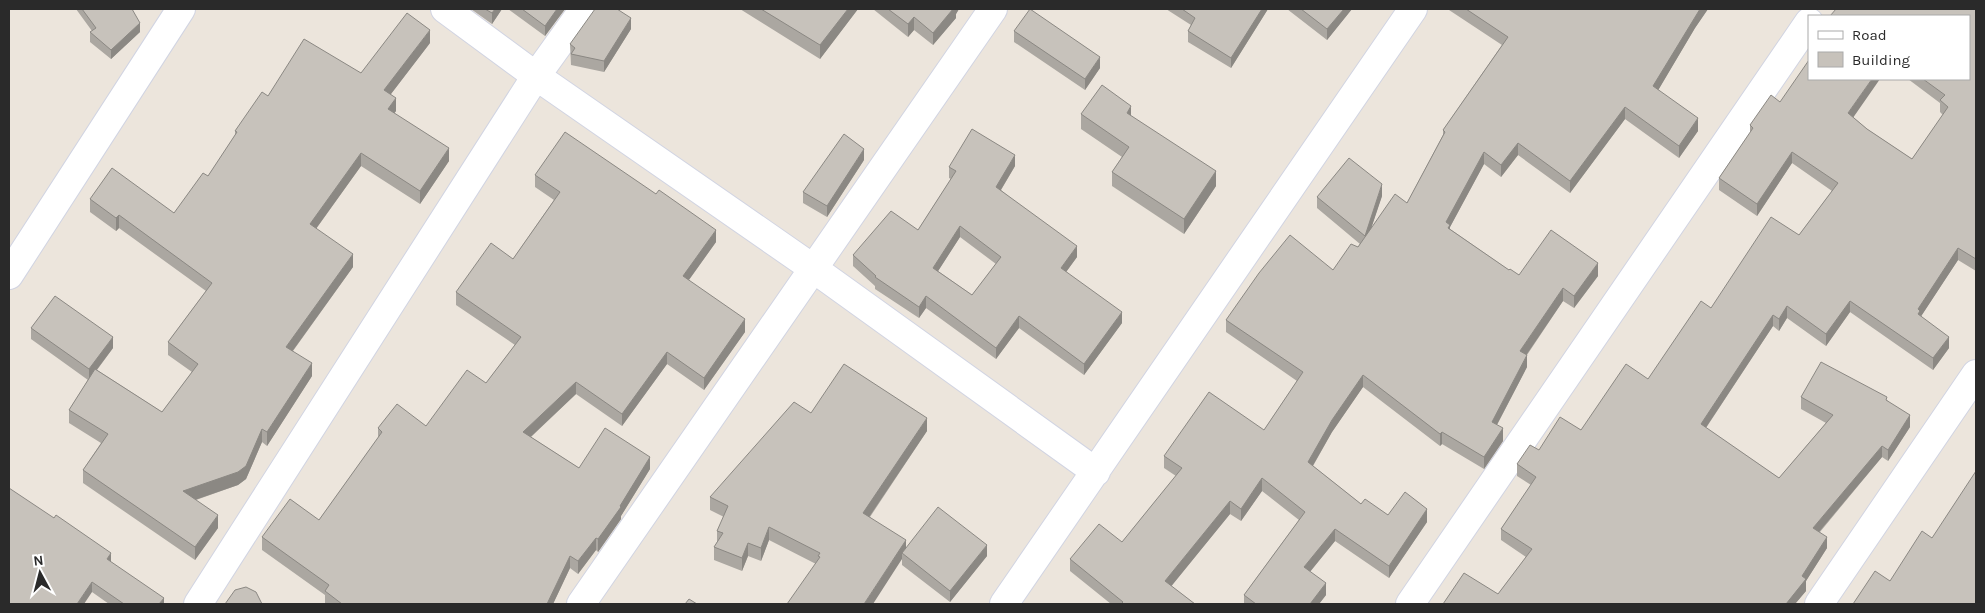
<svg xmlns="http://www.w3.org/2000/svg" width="1985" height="613" viewBox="0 0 1985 613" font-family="Karla,sans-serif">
<rect width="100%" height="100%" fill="#ece5dc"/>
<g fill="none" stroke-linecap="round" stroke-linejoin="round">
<defs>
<path id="street" d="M445 9 536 76 814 269 1096 472
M9 275 181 9
M198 604 536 76 584 9
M581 604 993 9
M1004 604 1413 9
M1410 604 1809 22
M1819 604 1976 374"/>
</defs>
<use href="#street" stroke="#d1d4e2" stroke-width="30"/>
<use href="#street" stroke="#fff" stroke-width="28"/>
</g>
<path fill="#aba7a1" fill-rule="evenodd" d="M76 9H132L140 32 111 59 90 42V32L92 31Z
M471 9H502L492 24Z
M508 9H565L545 36Z
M740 9H858L820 59Z
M873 9H959L956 14V18L933 45 914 30 908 37Z
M1166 9H1268L1231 68 1188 42V31L1191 25Z
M1287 9H1352L1327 40Z
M1449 9H1708L1695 28 1658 90 1698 131 1679 158 1625 119 1570 193 1518 155 1501 177 1484 164 1450 227V229L1509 270 1519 275 1598 276 1574 308 1563 301 1527 355V367L1497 425 1503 441 1484 469 1442 444 1440 446 1363 387 1332 432 1313 466 1361 504 1388 515 1427 522 1389 578 1335 541 1310 572 1326 595 1319 604H1244V595L1299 520 1262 491 1241 521 1230 514 1171 586 1195 604H1111L1070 571V559L1122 542 1176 476 1164 468V456L1264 430 1297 381 1226 332V320L1333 270 1358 247 1360 244 1317 208V197L1382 196 1371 228 1407 203 1443 135V130L1502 45 1449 10Z
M1976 9V271L1958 260 1921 316 1949 348 1933 370 1850 312 1826 346 1787 318 1779 331 1773 326 1706 428 1779 478 1826 423 1801 409V397L1887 400 1910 427 1888 461 1882 457 1820 532 1827 548 1806 581V591L1795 604H1443L1498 594 1526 557 1501 540V529L1531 485 1517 476V464L1539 450 1581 430 1648 379 1711 308 1799 235 1832 191 1792 163 1757 216 1719 190V178L1750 133V125L1780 102 1853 117 1867 129 1912 159 1943 115 1940 112V103L1908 79H1969Z
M631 29 604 72 571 65 570 44Z
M1014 31 1100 68 1085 90 1014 42Z
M430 43 391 94 396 111 394 113 449 161 420 204 361 166 316 229 353 267 293 351 312 376 267 446 262 442 246 479 238 485 196 500 218 528 195 560 83 483V470L101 443 69 423V410L88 380 31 339V328L113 348 97 370 162 412 192 372 168 355V342L206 291 119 228 116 231 90 212V199L174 213 208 176 235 136V131L268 96 361 73Z
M1081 114 1131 116 1216 186 1184 234 1112 186V172L1122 157 1081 129Z
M864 160 827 217 803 203V192Z
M1015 166 1001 190 1077 257 1066 272 1122 323 1084 375 1019 328 996 359 926 308 919 318 875 289V286L853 266V255L918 230 951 179 949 178V167ZM960 237 996 264 972 295 938 271Z
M535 175 716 242 689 280 745 332 704 390 667 364 622 426 576 394 531 437 579 468 650 469 621 516V519L598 552 596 550 578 574 570 568 553 604H326L325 603V595L262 550V537L319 520 378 438V428L426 426 486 383 515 345 456 305V292L513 259 554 200 535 187Z
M811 413 927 431 870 517 906 549 987 556 950 602 902 565V559L816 564 769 540 761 561 748 556 742 571 714 560V547L717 542V531L724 517 710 510V497Z
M111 562 164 604H109L92 592 9 604Z"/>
<path fill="#8b8883" d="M495 9H502L492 24V13Z
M557 9H565L545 36V26Z
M848 9H858L820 59V45Z
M953 9H959L956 14V18L933 45V33Z
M1262 9H1268L1231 68V58Z
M1344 9H1352L1327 40V29Z
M1700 9H1708L1695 28 1653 99V86Z
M914 17V30L908 37V24Z
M631 18V29L604 72V61Z
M140 23V32L111 59V50Z
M430 30V43L384 103V90Z
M1100 57V68L1085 90V79Z
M1872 79H1880L1848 125V113Z
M396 98V111L388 122V109Z
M1131 106V121L1127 113Z
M1625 107V119L1570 193V181Z
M1698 118V131L1679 158V146Z
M1518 143V155L1501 177V165Z
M449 148V161L420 204V191Z
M864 149V160L827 217V206Z
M1484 152V164L1450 227V238L1446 222Z
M1792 152V163L1757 216V204Z
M361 153V166L310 237V224Z
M1015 155V166L996 198V187Z
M1216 171V186L1184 234V219Z
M1382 184V196L1365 247V236Z
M119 215V228L116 231V218Z
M960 226V237L933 279V268Z
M716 230V242L683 288V276Z
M1077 246V257L1061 279V268Z
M1958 248V260L1920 318 1918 325V309Z
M353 254V267L286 360V347Z
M1598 263V276L1574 308V296Z
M1563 288V301L1520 364V351Z
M926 296V308L919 318V307Z
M1850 301V312L1826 346V334Z
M1787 306V318L1779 331V319Z
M1122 312V323L1084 375V364Z
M1773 315V326L1701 435V424Z
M1019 316V328L996 359V348Z
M745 319V332L704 390V378Z
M113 337V348L89 380V369Z
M1949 337V348L1933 370V358Z
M667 352V364L622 426V414Z
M1527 355V367L1492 434V422Z
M312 363V376L267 446V432Z
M1363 375V387L1332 432 1308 474V462L1332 420Z
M576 382V394L523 444V432Z
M1910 415V427L1888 461V450Z
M927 418V431L863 526V513Z
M1503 428V441L1484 469V457Z
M262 429V442L246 479 238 485 183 504V491Z
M1442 432V444L1440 446V434Z
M1882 446V457L1813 539V528Z
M650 457V469L621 516V519L598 552V539Z
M1262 478V491L1241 521V509Z
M1230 501V514L1165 594V581Z
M1427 509V522L1389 578V566Z
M218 515V528L195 560V547Z
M769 527V540L761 561V548Z
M1335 529V541L1304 579V567Z
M1827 537V548L1806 581V591L1795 604H1786L1802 576Z
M596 538V550L578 574V561Z
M906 540V553H902V559L873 604H864Z
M748 543V556L742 571V558Z
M987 545V556L950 602V591Z
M111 553V564L107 559Z
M570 556V568L553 604H547Z
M92 582V592L84 604H77Z
M1326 583V595L1319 604H1310Z
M164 598V604H159Z"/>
<path fill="#c7c2bb" stroke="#8b8883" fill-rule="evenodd" d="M82 9H132L140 23 111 50 90 32 96 28Z
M485 9H495L492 13Z
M522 9H557L545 26Z
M595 9H617L631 18 604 61 571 54 575 48 570 44Z
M761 9H848L820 45Z
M888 9H953L933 33 914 17 908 24Z
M1030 9 1100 57 1085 79 1014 31Z
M1182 9H1262L1231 58 1188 31 1195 18Z
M1301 9H1344L1327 29Z
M1466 9H1700L1653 86 1698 118 1679 146 1625 107 1570 181 1518 143 1501 165 1484 152 1446 222 1450 225 1448 228 1509 270 1510 269 1519 275 1551 230 1598 263 1574 296 1563 288 1520 351 1527 355 1492 422 1503 428 1484 457 1442 432 1440 434 1363 375 1332 420 1308 462 1361 504 1365 499 1388 515 1405 492 1427 509 1389 566 1335 529 1304 567 1326 583 1310 604H1256L1244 595 1305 512 1262 478 1241 509 1230 501 1165 581 1195 604H1121L1123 602 1070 559 1099 524 1122 542 1182 468 1164 456 1209 392 1264 430 1303 372 1226 320 1259 273 1290 235 1333 270 1351 244 1358 247 1395 194 1407 203 1445 132 1443 130 1508 37Z
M1836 9H1976V259L1958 248 1918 309 1920 311 1918 314 1949 337 1933 358 1850 301 1826 334 1787 306 1779 319 1773 315 1701 424 1779 478 1833 415 1801 397 1821 362 1887 397 1886 400 1910 415 1888 450 1882 446 1813 528 1827 537 1802 576 1806 579 1786 604H1443L1464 573 1498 594 1532 549 1501 529 1536 477 1517 464 1530 445 1539 450 1560 417 1581 430 1626 364 1648 379 1701 301 1711 308 1771 217 1799 235 1838 183 1792 152 1757 204 1719 178 1753 128 1750 125 1771 95 1780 102 1809 60V79H1872L1848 113 1867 129 1912 159 1948 107 1940 100 1945 95 1923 79H1969V16H1830Z
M407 13 430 30 384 90 396 98 388 109 449 148 420 191 361 153 310 224 353 254 286 347 312 363 267 432 262 429 246 466 238 472 183 491 218 515 195 547 83 470 108 434 69 410 95 369 162 412 198 364 168 342 212 283 119 215 116 218 90 199 112 168 174 213 203 173 208 176 237 132 235 131 262 92 268 96 304 39 361 73Z
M1102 85 1131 106 1127 113 1216 171 1184 219 1112 172 1129 147 1081 114Z
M972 129 1015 155 996 187 1077 246 1061 268 1122 312 1084 364 1019 316 996 348 926 296 919 307 875 277 876 276 853 255 891 211 918 230 956 171 949 167ZM960 226 1001 257 972 295 933 268Z
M565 132 656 194 659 190 716 230 683 276 745 319 704 378 667 352 622 414 576 382 523 432 579 468 605 428 650 457 620 506 621 507 598 539 596 538 578 561 570 556 547 604H342L325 591 329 585 262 537 290 499 319 520 382 432 378 428 397 404 426 426 467 370 486 383 521 337 456 292 491 243 513 259 560 192 535 175Z
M844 134 864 149 827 206 803 192Z
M1349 158 1382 184 1365 236 1317 197Z
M55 296 113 337 89 369 31 328Z
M844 364 927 418 863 513 906 540 864 604H787L820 557 818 556 820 553 769 527 761 548 748 543 742 558 714 547 723 533 717 531 728 506 710 497 794 402 811 413Z
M1976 471V604H1853L1875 571 1890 581 1922 531 1932 538Z
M9 488 54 518 56 515 111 553 107 559 164 598 159 604H124L92 582 77 604H9Z
M938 507 987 545 950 591 902 553Z
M246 587 256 592 262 604H225L235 590Z
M689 599 697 604H685Z"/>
<rect width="1985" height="613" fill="none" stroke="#2a2a2a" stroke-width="20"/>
<rect x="1808" y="15" width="162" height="65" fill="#ffffff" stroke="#aaaaaa"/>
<rect x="1818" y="31" width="25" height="8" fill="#ffffff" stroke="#aaaaaa"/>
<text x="1852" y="40" font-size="15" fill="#2a2a2a">Road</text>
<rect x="1818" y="52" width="25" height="15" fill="#c7c2bb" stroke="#aaaaaa"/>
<text x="1852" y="65" font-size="15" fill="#2a2a2a">Building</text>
<g transform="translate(40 573) rotate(353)" stroke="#ffffff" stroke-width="4" paint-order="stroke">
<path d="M0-4L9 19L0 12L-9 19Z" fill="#2a2a2a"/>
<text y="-8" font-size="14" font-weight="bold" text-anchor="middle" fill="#2a2a2a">N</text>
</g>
</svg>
